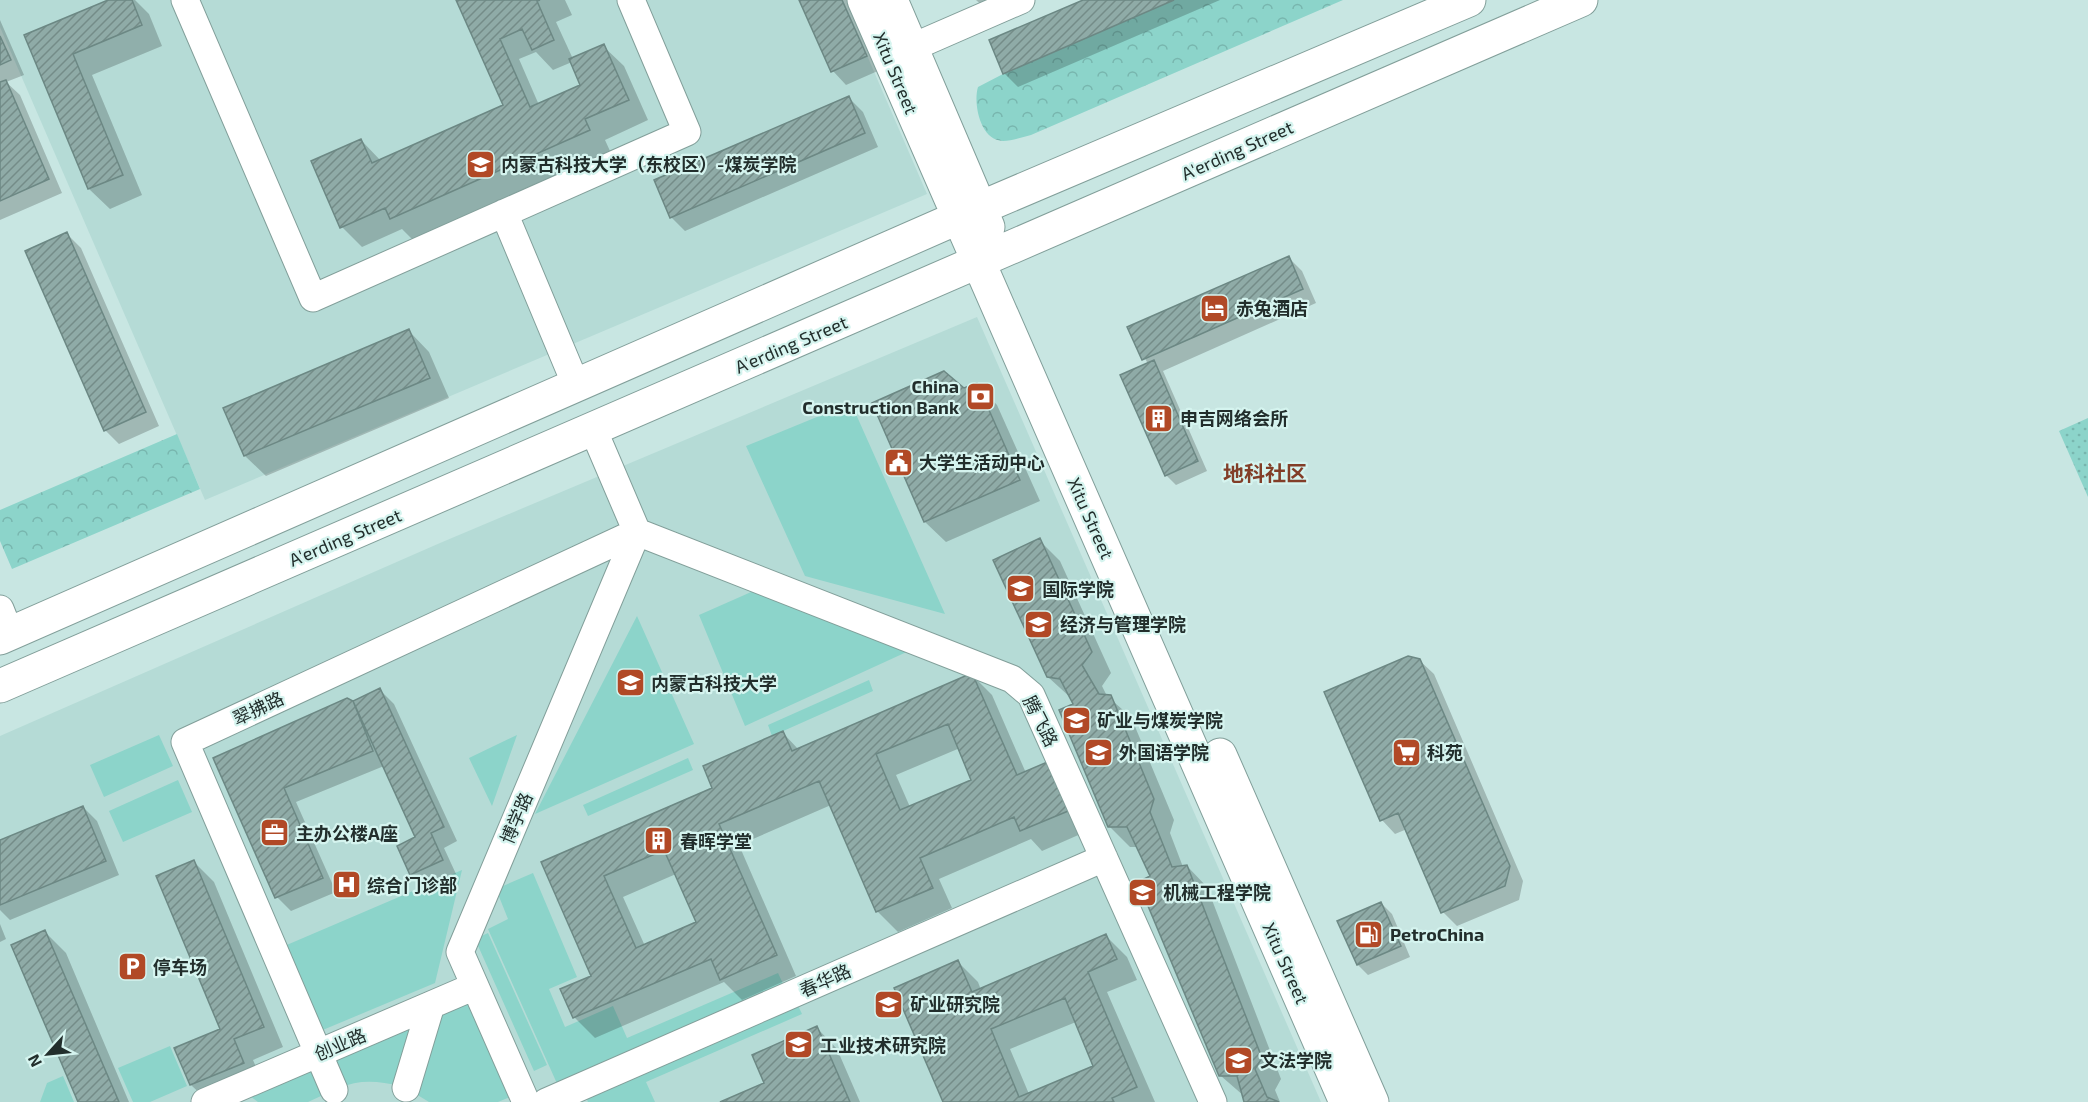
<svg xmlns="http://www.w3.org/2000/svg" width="2088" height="1102" viewBox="0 0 2088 1102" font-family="'Exo 2','Noto Sans SC',sans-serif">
<defs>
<pattern id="forest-crowns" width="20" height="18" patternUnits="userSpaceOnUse" patternTransform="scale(1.5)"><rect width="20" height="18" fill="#8cd4ca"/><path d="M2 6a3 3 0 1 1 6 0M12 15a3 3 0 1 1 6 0" fill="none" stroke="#78b6ae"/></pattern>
<pattern id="garden-dots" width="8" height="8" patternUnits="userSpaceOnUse" patternTransform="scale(1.5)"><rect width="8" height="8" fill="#8cd4ca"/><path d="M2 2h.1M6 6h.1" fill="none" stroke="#78b6ae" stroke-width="1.8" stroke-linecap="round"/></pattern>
<pattern id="building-hatch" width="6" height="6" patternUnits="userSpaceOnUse" patternTransform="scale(1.5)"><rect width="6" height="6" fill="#8faba7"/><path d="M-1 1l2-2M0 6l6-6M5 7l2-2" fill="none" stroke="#748c88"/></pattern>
</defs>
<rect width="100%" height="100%" fill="#c8e6e2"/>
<path fill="#b5dbd6" d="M0 0H843L927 194 205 500 0 27Z
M977 317 1321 1102H0V736L440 543Z"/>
<path fill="#8cd4ca" d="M851 403 945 614 805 576 746 446Z
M758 589 911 650 745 726 699 615Z
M637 616 694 744 535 814Z
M869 680 873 691 772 736 768 725Z
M159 735 173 766 104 797 90 765Z
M517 735 492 806 469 758Z
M688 758 693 770 588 816 583 805Z
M178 780 192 812 123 842 109 811Z
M462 870 435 983 318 1032 282 947Z
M533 873 577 977 549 989 565 1027 613 1006 627 1038 778 973 786 990 559 1088 488 929 508 919 496 889Z
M488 933 547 1065 534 1071 475 939Z
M474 996 517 1094 498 1102H429L406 1088 427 1016Z
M794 997 802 1014 646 1082 655 1102H588L584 1093Z
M421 1018 400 1086C379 1081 359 1079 339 1088L326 1059Z
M170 1046 187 1086 150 1102H133L118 1068Z
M322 1062 334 1090 308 1102H258L246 1093Z
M63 1076 74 1102H40L47 1083Z"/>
<path fill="url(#forest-crowns)" d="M1174 0H1343L1031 135C1022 137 1012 141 1003 141 980 141 973 103 978 87L1003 74Z
M177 434 200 489 12 569 0 541V510Z"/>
<path fill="url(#garden-dots)" d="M2088 418V497L2059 431Z"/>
<path fill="#0003" fill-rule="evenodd" d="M112 0H135L149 14 162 46 92 75 142 195 110 209 89 189 26 35Z
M458 0H565L572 15 556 22 573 59 603 46 624 66 648 120 605 140 610 151 412 239 402 229 362 247 342 227 361 140 381 161 505 106ZM536 52 553 70 572 62 582 86 539 105 519 59Z
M800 0H849L880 70 846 85 833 71Z
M976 0H1004L985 8Z
M1087 0H1220L1018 87 1004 73Z
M0 20 24 75 6 82 20 95 62 193 0 220Z
M849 98 863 112 878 147 685 231 671 217Z
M67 234 81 248 159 426 119 444 105 430Z
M1288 257 1302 271 1316 303 1163 371 1207 471 1176 485 1166 475 1148 364 1129 328Z
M409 331 429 352 449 398 266 476 245 456 225 409Z
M977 384 997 405 1040 501 946 542 925 522 874 403 964 390Z
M1039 540 1060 561 1111 673 1102 686 1107 696 1131 717 1174 820 1170 833 1183 867 1187 866 1207 887 1281 1079 1275 1090 1280 1102H1246L1244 1096 1221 1076 1152 877 1138 847H1130L1109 826 1075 705 1071 698 1048 677Z
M1419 660 1434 674 1523 881 1519 900 1457 926 1443 912 1407 829 1395 834 1382 820Z
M972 675 992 695 1026 773 1092 829 1042 851 1031 839 939 879 952 908 898 932 877 911 831 805 739 845 796 976 742 1000 724 982 595 1038 574 1017 562 990 593 976 543 863 714 788 783 733 799 750ZM960 748 973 780 910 807 896 775ZM676 874 698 923 645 946 623 897Z
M380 690 394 704 457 841 444 848 456 874 425 889 411 875 399 846 417 838 384 766 296 802 336 892 291 911 277 897 214 758Z
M83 807 97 821 119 875 10 920 0 910V841Z
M194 862 214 882 283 1047 253 1060 263 1083 209 1102 191 1085 176 1049 222 1029Z
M1381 903 1392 914 1410 957 1368 975 1358 965 1339 922Z
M0 924 6 939 0 942Z
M45 932 66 953 129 1102H80Z
M1106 936 1127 957 1137 980 1107 992 1155 1102H945L958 962 978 982 981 990ZM1076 1022 1095 1066 1029 1094 1010 1049Z
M817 1028 837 1049 860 1102H724L766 1084Z"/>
<path fill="url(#building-hatch)" stroke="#6c8884" stroke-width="1.5" fill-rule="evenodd" d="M108 0H132L142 25 73 54 123 175 88 189 24 35Z
M456 0H540L537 1 554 40 532 50 522 29 500 39 530 107 580 85 569 59 604 44 629 100 585 119 590 130 390 219 385 208 340 228 311 161 361 139 372 163 503 105Z
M799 0H842L867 56 831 72Z
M1083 0H1174L1003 74 989 40Z
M0 36 11 60 0 65Z
M6 80 49 179 0 201V82Z
M849 96 865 133 670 218 654 180Z
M67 232 146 412 104 431 25 251Z
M1289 256 1303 289 1142 360 1127 327Z
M409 329 430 378 244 456 223 408Z
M1154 360 1198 461 1165 476 1120 375Z
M944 371 964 388 977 383 1020 480 924 522 872 403Z
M1040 538 1092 652 1082 665 1099 694 1111 695 1154 799 1150 812 1172 867 1187 865 1262 1058 1255 1069 1267 1097 1279 1102H1244L1237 1076H1219L1138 882 1150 876 1127 827H1108L1059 710 1073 704 1060 679 1047 677 993 560Z
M1408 656 1420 659 1510 866 1505 886 1441 913 1398 813 1380 821 1324 692Z
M972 673 1017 775 1052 760 1073 809 1020 831 1014 817 920 858 933 888 876 912 819 781 719 824 777 955 720 980 711 959 573 1018 560 989 591 976 541 862 712 788 703 766 783 731 792 751ZM948 724 971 780 900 810 876 754ZM664 850 696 922 636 948 604 876Z
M380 688 444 827 431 833 443 860 410 875 397 846 415 837 353 701Z
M347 698 353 701 373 751 284 788 323 878 275 898 213 758Z
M83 806 106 861 0 905V840Z
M194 860 264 1027 234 1039 244 1063 190 1085 174 1048 220 1029 156 876Z
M1381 902 1401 946 1357 965 1337 921Z
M45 930 119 1102H78L11 945Z
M1106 934 1117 959 1088 972 1137 1087 1112 1098 1114 1102H943L894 988 958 960 972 992ZM1065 998 1093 1066 1019 1097 991 1029Z
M817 1026 850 1102H720L764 1083 752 1055Z"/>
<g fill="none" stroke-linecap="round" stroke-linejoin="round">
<defs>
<path id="minor" d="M185 0 313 298 687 132 631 0
M920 44 1021 0
M504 213 576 385
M593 429 637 532
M637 532 1012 679 1031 695 1213 1102
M0 609 10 634
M406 1088 431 1005
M334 1090 185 742 637 532
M205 1102 475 986
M526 1102 460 952 637 532
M546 1102 1104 858"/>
<path id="major" d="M864 0 1346 1102
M891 0 988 227
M0 638 980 208 1469 0
M0 686 1581 0
M1220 755 1372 1102"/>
</defs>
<use href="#minor" stroke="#829f9a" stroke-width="29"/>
<use href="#major" stroke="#829f9a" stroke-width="35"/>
<use href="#minor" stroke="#fff" stroke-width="27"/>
<use href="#major" stroke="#fff" stroke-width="33"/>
</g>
<defs>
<symbol id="university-square" viewBox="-11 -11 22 22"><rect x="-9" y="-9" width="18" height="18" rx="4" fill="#b14926" stroke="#d5f4ef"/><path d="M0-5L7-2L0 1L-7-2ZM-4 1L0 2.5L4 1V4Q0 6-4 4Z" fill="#fff"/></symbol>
<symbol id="hotel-square" viewBox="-11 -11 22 22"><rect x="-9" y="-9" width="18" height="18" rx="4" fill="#b14926" stroke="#d5f4ef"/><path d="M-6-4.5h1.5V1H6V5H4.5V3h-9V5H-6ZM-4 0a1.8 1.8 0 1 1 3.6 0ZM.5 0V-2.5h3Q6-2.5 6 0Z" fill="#fff"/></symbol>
<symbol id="bank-square" viewBox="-11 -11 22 22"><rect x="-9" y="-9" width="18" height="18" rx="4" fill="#b14926" stroke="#d5f4ef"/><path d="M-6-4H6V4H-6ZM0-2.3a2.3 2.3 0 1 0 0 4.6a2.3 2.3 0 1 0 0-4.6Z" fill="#fff"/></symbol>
<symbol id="building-square" viewBox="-11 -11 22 22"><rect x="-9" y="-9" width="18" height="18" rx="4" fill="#b14926" stroke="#d5f4ef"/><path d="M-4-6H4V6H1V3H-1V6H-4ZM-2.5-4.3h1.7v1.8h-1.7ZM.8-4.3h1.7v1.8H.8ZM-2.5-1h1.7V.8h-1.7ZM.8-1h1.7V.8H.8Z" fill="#fff"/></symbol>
<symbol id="civic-square" viewBox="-11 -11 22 22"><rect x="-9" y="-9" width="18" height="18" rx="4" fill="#b14926" stroke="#d5f4ef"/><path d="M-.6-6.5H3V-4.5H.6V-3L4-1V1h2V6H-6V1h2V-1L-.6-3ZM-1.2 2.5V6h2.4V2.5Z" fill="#fff"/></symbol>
<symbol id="supermarket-square" viewBox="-11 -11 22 22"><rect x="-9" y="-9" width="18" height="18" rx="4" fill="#b14926" stroke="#d5f4ef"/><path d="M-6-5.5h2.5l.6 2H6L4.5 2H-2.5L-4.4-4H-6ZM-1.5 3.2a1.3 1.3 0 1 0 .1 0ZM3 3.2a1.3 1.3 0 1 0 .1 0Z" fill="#fff"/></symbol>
<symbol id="office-square" viewBox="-11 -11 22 22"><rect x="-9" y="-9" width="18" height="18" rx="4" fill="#b14926" stroke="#d5f4ef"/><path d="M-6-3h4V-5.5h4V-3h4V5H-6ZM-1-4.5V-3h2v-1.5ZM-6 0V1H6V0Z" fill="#fff"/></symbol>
<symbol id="hospital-square" viewBox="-11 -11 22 22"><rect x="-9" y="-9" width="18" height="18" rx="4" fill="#b14926" stroke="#d5f4ef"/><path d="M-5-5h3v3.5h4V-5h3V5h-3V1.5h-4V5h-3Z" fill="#fff"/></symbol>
<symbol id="fuel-square" viewBox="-11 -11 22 22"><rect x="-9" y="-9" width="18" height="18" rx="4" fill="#b14926" stroke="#d5f4ef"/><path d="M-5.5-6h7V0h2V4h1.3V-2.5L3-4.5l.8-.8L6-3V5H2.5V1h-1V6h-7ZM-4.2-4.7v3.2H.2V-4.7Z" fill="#fff"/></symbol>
<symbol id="parking-square" viewBox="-11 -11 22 22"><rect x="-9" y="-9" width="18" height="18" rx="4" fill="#b14926" stroke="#d5f4ef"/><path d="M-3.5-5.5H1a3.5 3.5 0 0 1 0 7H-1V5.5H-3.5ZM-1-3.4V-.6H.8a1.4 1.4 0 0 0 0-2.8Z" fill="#fff"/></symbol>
</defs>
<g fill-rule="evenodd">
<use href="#university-square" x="464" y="148" width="33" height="33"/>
<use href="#hotel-square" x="1198" y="292" width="33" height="33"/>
<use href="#bank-square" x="964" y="380" width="33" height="33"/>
<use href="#building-square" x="1142" y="402" width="33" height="33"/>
<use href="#civic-square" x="882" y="446" width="33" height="33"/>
<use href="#university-square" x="1004" y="572" width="33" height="33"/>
<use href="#university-square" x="1022" y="608" width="33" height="33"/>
<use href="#university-square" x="614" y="666" width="33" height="33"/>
<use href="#university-square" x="1060" y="704" width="33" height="33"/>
<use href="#university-square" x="1082" y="736" width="33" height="33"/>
<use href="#supermarket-square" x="1390" y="736" width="33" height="33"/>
<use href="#office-square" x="258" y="816" width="33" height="33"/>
<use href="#building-square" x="642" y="824" width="33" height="33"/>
<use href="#hospital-square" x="330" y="868" width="33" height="33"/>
<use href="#university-square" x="1126" y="876" width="33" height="33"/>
<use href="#fuel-square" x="1352" y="918" width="33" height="33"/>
<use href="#parking-square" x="116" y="950" width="33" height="33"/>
<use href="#university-square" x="872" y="988" width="33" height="33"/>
<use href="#university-square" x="782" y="1028" width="33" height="33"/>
<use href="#university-square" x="1222" y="1044" width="33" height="33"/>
</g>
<g text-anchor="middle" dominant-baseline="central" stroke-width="4.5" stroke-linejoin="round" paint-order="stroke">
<g font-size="18" fill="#222e2c" stroke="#d5f4ef">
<text transform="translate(896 73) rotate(67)">Xitu Street</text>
<text transform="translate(1237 150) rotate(-24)">A'erding Street</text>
<text transform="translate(791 344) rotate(-23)">A'erding Street</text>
<text transform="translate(1091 518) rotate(66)">Xitu Street</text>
<text transform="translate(345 537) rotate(-23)">A'erding Street</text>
<text transform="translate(258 708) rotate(-25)">翠拂路</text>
<text transform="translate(1041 721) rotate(63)">腾飞路</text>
<text transform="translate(516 818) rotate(-67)">博学路</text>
<text transform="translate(1286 963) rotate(66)">Xitu Street</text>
<text transform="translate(825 980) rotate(-24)">春华路</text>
<text transform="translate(340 1044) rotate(-23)">创业路</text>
</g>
<g font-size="18" font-weight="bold" fill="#222e2c" stroke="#d5f4ef" text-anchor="start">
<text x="501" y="164">内蒙古科技大学（东校区）-煤炭学院</text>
<text x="1236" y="308">赤兔酒店</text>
<text x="959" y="386" text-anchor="end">China<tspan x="959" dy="21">Construction Bank</tspan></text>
<text x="1180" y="418">申吉网络会所</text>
<text x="919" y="462">大学生活动中心</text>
<text x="1042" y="589">国际学院</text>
<text x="1060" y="624">经济与管理学院</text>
<text x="651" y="683">内蒙古科技大学</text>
<text x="1097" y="720">矿业与煤炭学院</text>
<text x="1119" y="752">外国语学院</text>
<text x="1427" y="752">科苑</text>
<text x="296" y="833">主办公楼A座</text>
<text x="680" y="841">春晖学堂</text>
<text x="367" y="885">综合门诊部</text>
<text x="1163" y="892">机械工程学院</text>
<text x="1390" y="934">PetroChina</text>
<text x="153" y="967">停车场</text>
<text x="910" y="1004">矿业研究院</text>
<text x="820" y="1045">工业技术研究院</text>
<text x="1260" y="1060">文法学院</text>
</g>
<g font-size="21" font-weight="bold" fill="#823e28" stroke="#d5f4ef">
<text x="1265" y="472">地科社区</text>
</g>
</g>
<g transform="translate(48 1054) rotate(243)" stroke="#d5f4ef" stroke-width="4.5" paint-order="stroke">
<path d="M0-4.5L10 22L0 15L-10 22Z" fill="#222e2c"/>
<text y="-9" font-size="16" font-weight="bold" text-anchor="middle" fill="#222e2c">N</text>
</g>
</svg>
